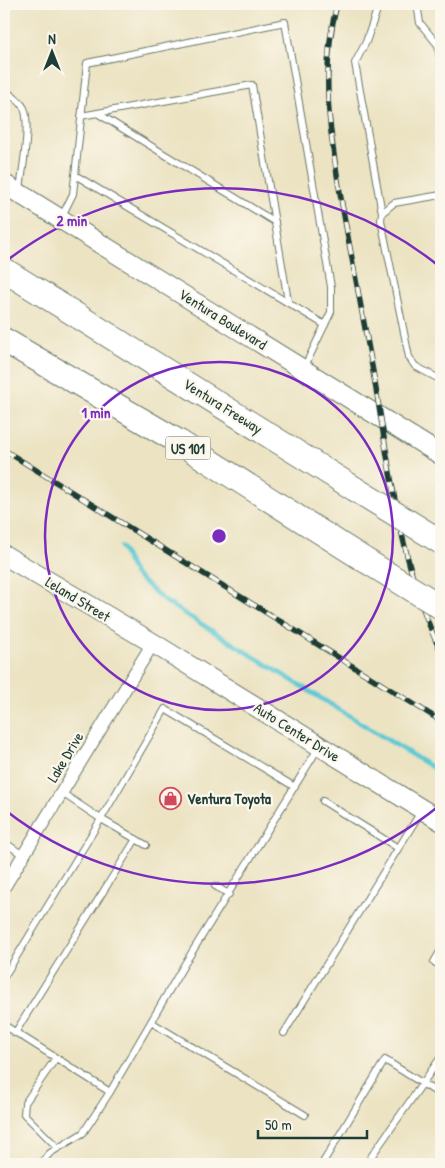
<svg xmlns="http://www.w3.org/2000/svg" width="445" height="1168" viewBox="0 0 445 1168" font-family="'Patrick Hand',sans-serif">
<rect width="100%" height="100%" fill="#fbf7ec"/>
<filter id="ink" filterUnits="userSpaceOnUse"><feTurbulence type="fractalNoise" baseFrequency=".02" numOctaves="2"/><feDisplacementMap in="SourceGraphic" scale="10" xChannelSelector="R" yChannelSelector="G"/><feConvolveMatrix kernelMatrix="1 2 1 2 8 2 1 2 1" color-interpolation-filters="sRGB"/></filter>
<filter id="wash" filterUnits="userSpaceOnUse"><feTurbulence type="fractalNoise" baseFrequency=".0096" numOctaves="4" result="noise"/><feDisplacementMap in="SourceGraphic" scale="20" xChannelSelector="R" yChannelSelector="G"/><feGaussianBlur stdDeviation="1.12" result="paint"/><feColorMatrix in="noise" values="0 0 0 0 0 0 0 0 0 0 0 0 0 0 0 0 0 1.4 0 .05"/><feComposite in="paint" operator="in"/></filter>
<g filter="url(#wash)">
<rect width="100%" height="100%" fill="#ece3c2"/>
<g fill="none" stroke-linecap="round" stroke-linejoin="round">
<path stroke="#5cc9d4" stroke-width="4.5" d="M121 547 134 574 166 602 441 773"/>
</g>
</g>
<g filter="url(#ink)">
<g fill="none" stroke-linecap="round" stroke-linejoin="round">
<defs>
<path id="lane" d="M379 4 366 42 355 63 382 213
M417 4 420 23 438 45 441 65
M4 90C11 95 20 100 24 108 31 125 22 171 20 190
M97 113 275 222
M81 116 252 85 288 301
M75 175 325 325
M441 195 394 203 382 213 381 220 409 357 415 366 441 380
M61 218 73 194 87 63 285 22 331 287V312L304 368
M323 801 398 848
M4 842 23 855
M146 845 101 819 165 709 295 787
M215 886 229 894
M441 950 434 962 441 966
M4 977 101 819 62 793
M151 1022 305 1115
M4 1025 110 1092
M15 1033 136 839
M284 1033 422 810
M56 1058 25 1103 24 1114 58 1148
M40 1164 50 1153 83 1133 110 1092 184 965 319 747
M322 1164 385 1060 441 1095
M366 1164 441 1057"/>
<path id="street" d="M4 887 153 643"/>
<path id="secondary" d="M4 184 441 455
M4 555 153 643 441 821"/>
<path id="highway" d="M4 270 355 489
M4 340 179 442 368 562"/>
</defs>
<use href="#lane" stroke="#677766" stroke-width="8"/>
<use href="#street" stroke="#677766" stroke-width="14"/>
<use href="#secondary" stroke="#677766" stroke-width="21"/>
<use href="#highway" stroke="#677766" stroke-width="26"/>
<use href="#lane" stroke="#fff" stroke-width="6"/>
<use href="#street" stroke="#fff" stroke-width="12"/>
<use href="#secondary" stroke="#fff" stroke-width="19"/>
<use href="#highway" stroke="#fff" stroke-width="24"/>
<defs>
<path id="rail" d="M337 4C318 77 332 148 345 221 354 269 363 318 372 366 389 460 399 565 441 652
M4 450 441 721"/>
</defs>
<use href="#rail" stroke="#1f3d34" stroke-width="5.5"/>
<use href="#rail" stroke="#fbf7ec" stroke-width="4" stroke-dasharray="11" stroke-linecap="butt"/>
<defs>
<path id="highway-bridge" d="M355 489 441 542
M368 562 441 607"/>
</defs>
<use href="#highway-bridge" stroke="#677766" stroke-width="26" stroke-linecap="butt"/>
<use href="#highway-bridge" stroke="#fff" stroke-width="24"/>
</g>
</g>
<g fill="none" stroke="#7b2cbf" stroke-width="2.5">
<circle cx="219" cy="536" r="174"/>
<path d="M440 805A348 348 0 0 1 5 810M5 262A348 348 0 0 1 440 267"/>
</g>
<defs>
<symbol id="shop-ring" viewBox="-11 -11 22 22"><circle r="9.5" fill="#fbf7ec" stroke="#d1495b" stroke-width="1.5"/><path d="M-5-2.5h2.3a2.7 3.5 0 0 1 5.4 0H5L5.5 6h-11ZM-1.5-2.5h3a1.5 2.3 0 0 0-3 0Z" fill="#d1495b"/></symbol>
</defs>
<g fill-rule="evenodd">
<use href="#shop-ring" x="158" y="786" width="25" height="25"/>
</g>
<g text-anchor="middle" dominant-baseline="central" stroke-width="4.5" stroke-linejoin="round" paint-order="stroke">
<rect fill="#fbf7ec" stroke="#61756b" stroke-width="1" x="165.5" y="436.5" width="45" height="23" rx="4"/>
<g font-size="14" font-weight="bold" fill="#1f3d34">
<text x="188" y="448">US 101</text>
</g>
<g font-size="15" fill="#1f3d34" stroke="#fbf7ec">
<text transform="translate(223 319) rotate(32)">Ventura Boulevard</text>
<text transform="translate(223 406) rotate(32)">Ventura Freeway</text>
<text transform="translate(78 599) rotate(31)">Leland Street</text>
<text transform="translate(297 732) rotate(32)">Auto Center Drive</text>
<text transform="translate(65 757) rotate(-59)">Lake Drive</text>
</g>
<g font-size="15" font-weight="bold" fill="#1f3d34" stroke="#fbf7ec" text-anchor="start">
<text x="187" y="798">Ventura Toyota</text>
</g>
</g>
<circle cx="219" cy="536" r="8" fill="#7b2cbf" stroke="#fbf7ec" stroke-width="2.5"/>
<g font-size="15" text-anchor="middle" font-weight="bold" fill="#7b2cbf" stroke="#fbf7ec" stroke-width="4.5" stroke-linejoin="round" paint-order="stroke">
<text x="72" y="226">2 min</text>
<text x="96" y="418">1 min</text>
</g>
<rect width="445" height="1168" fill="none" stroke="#fbf7ec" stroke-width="20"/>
<g transform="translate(52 52)" stroke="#fbf7ec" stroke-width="4" paint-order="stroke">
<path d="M0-4L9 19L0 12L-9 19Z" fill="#1f3d34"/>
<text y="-8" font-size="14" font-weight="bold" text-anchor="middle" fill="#1f3d34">N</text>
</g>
<path d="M258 1130v8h109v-8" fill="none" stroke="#1f3d34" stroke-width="2.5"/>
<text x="265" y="1130" font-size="15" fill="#1f3d34" stroke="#fbf7ec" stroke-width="4" paint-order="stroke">50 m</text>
</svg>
